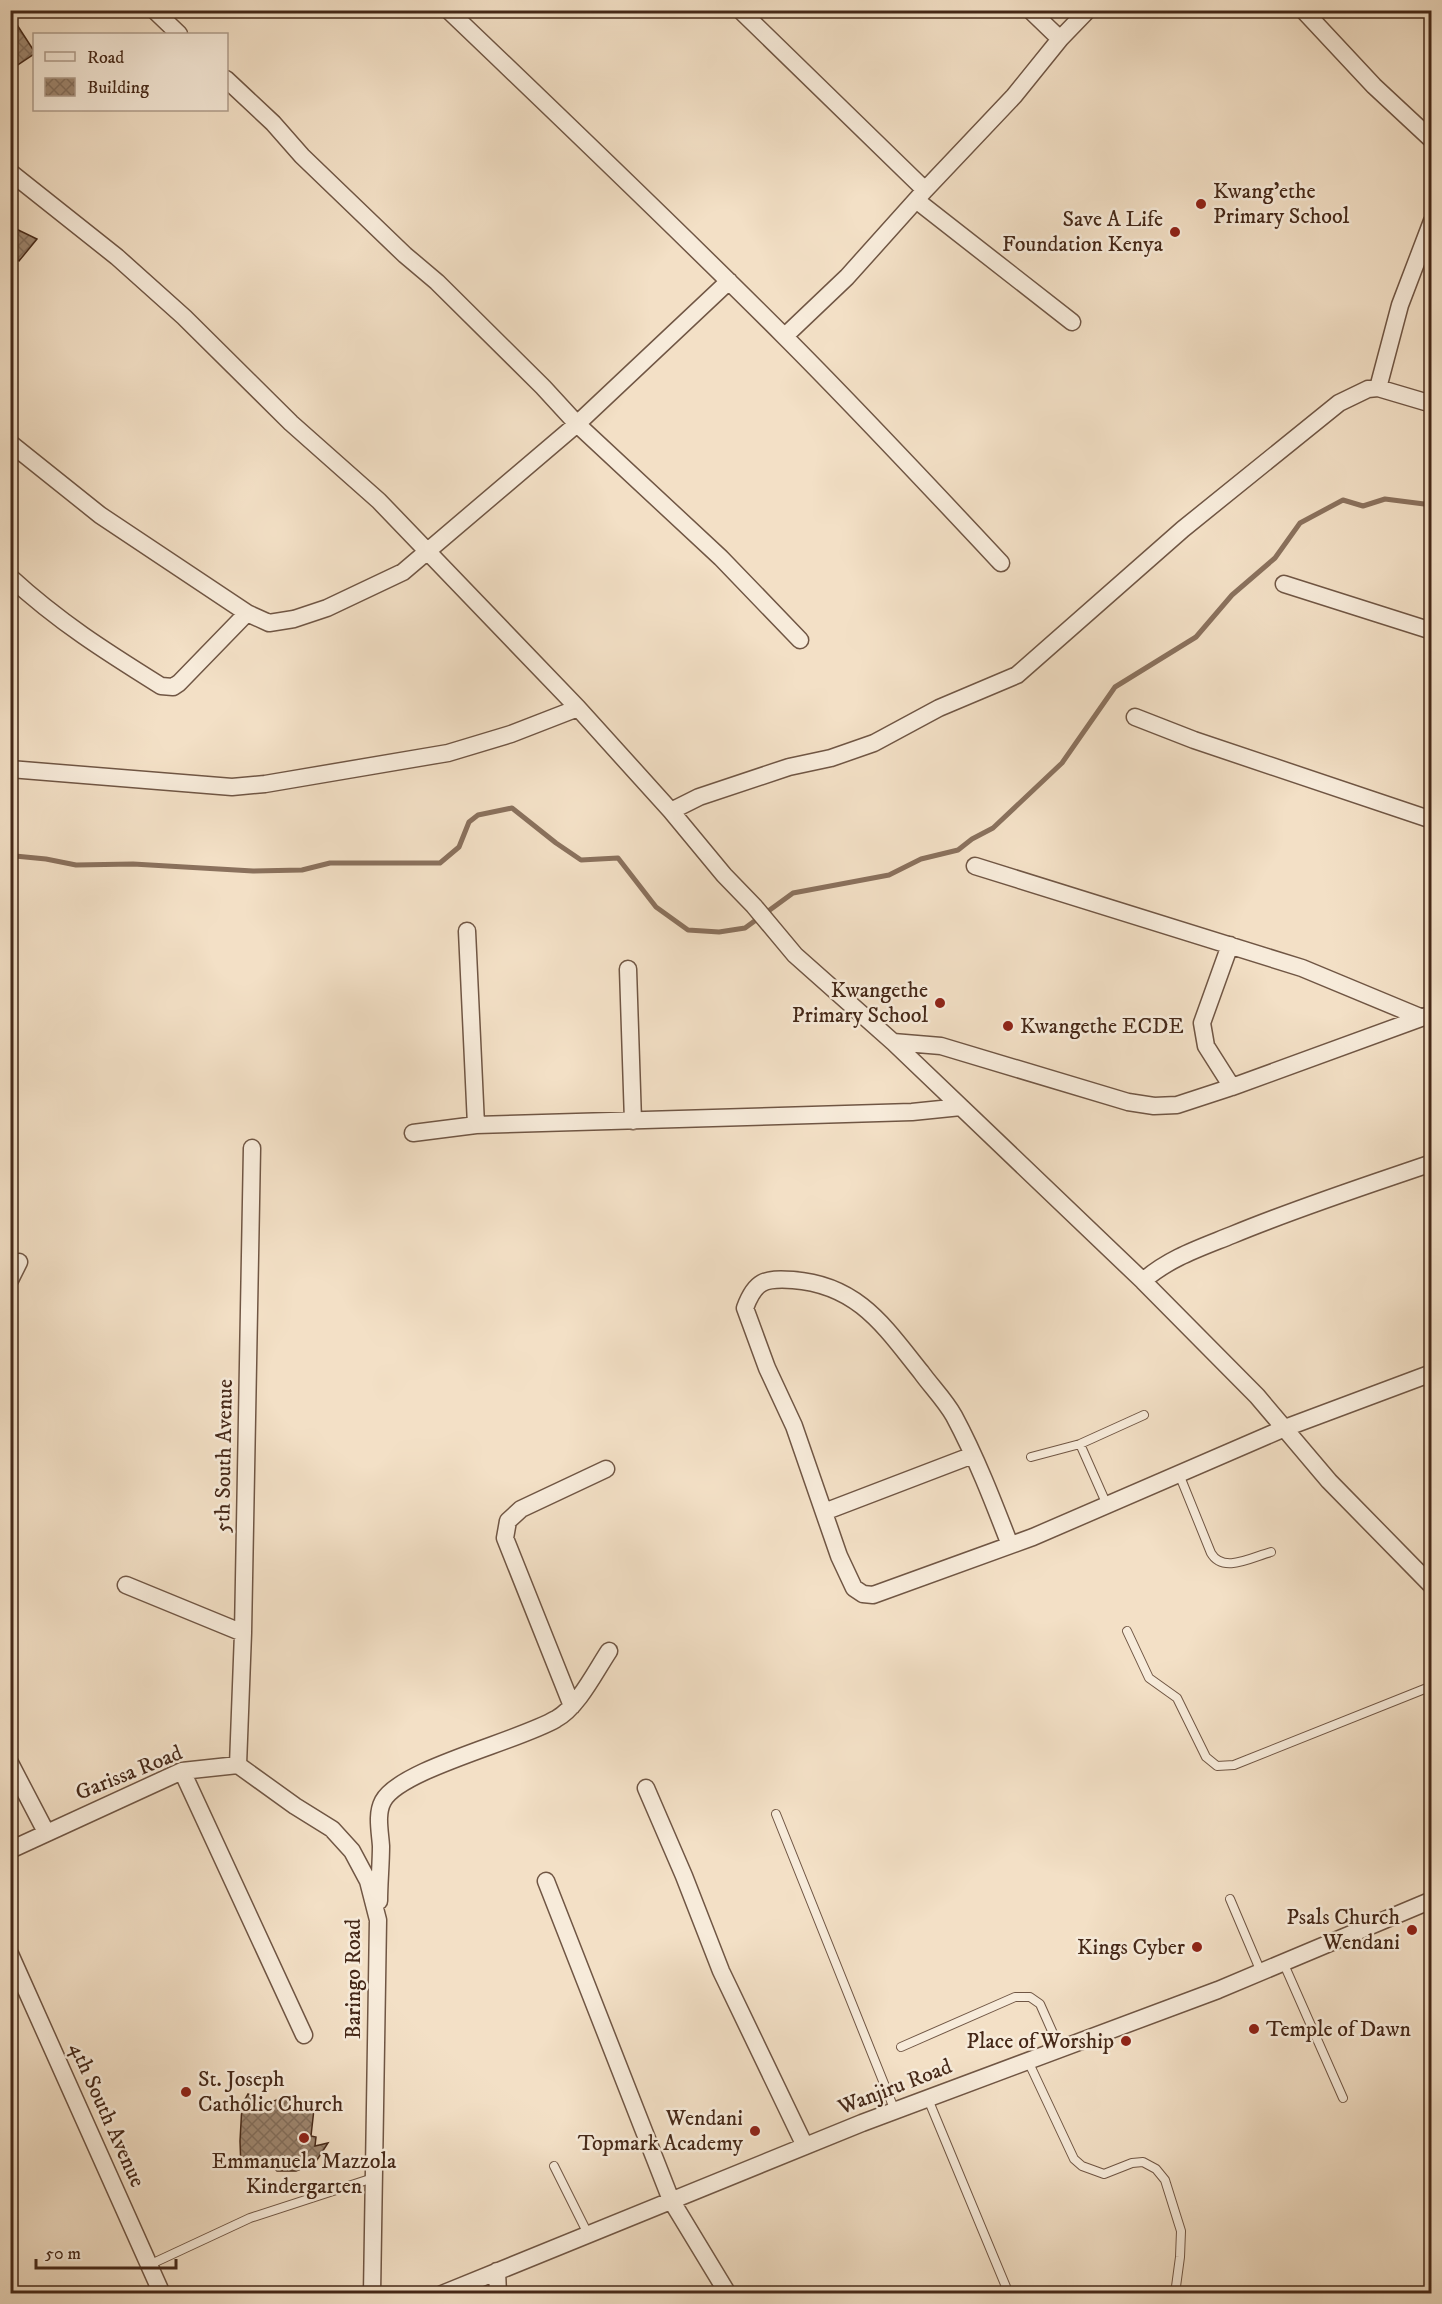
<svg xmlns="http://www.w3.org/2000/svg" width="1442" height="2304" viewBox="0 0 1442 2304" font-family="'IM FELL DW Pica',serif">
<defs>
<pattern id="building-cross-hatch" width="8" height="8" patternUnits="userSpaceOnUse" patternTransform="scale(1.5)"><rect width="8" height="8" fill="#9f8872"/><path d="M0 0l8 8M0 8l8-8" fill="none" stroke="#836f5d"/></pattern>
</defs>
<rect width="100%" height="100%" fill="#f3e0c6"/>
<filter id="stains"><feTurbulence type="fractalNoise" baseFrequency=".00333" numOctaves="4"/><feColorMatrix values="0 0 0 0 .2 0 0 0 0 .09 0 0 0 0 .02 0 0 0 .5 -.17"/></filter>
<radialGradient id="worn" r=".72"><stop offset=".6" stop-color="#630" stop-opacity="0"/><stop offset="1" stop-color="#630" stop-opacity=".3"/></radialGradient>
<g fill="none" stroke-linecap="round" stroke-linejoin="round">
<path stroke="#8a715d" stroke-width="5" d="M10 853 15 856 46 859 76 865 133 864 253 871 302 870 330 863H440L459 847 469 822 478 815 512 808 556 843 581 860 618 858 656 907 688 930 719 932 745 928 793 893 889 875 921 859 958 850 972 839 993 828 1062 763 1115 687 1196 637 1232 595 1275 558 1300 523 1343 500 1363 506 1385 499 1432 505"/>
</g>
<path fill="url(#building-cross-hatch)" stroke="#452818" stroke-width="1.5" d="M10 14 34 51V54L10 70Z
M10 226 37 239 19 261 10 254Z
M248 2094 268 2103 291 2095 314 2109 311 2136 316 2137 315 2146 328 2143 317 2160 311 2165 296 2171H277L269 2163 241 2169 240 2141 242 2105Z"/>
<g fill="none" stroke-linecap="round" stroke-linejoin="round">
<defs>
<path id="service" d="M1080 1444 1107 1505
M1031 1457 1080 1444 1144 1415
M1179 1474 1211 1553C1223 1574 1252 1557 1271 1552
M1127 1631 1149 1678 1177 1698 1206 1757 1217 1766 1234 1765 1432 1686
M776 1814 895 2111
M1230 1899 1261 1972
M1283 1962 1343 2098
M901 2047 1015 1997H1030L1040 2004 1060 2049
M1028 2061 1074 2159 1082 2166 1104 2174 1132 2163 1143 2162 1156 2169 1165 2180 1181 2231 1180 2257 1175 2294
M928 2099 1009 2294
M554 2166 588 2234
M149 2265 250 2218 373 2178"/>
<path id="minor" d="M154 10 179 34
M448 10C561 118 674 226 784 336 858 410 929 486 1001 563
M740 10 925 190
M1030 10 1060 39
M1303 10 1374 86 1432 140
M226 79 273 123 302 156 405 255 437 282 543 387 577 424 721 558 800 640
M10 172 117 257 184 317 291 423 379 501 578 708 671 811 724 875 754 906 795 955 893 1042 1143 1281 1257 1396 1329 1481 1432 1586
M916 200 1072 322
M785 336 847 277 925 190 1014 96 1060 39 1088 10
M1378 388 1400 305 1432 221
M10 443 100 515 247 613 269 623 294 619 327 608 403 572 577 424 729 281
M10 577C59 622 105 651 161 686L173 687 179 683 247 613
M1284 584 1432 631
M1135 717 1194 740 1432 820
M10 769 232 787 265 784 448 753 511 734 578 708
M671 811 699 797 789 767 831 758 874 743 939 708 1017 675 1183 529 1339 403 1368 389 1378 388 1432 404
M975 866 1302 968 1420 1017
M467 931 476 1125
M1230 945 1202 1023 1206 1046 1232 1087
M628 969 633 1121
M893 1042 941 1046 1128 1102 1154 1106 1177 1105 1232 1087 1432 1014
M413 1133 476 1125 912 1112 961 1107
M10 1280 19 1262
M1143 1281C1169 1258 1200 1248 1232 1235 1297 1208 1365 1186 1432 1163
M824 1512 973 1455
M1010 1545C993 1501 976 1457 954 1416 945 1400 931 1386 921 1372 884 1326 858 1285 793 1280 764 1278 755 1281 745 1308L767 1368 794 1426 839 1556 854 1588 863 1594 873 1595 1033 1537 1285 1428 1432 1373
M126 1585 243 1633
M572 1706 505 1538 508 1521 521 1509 606 1469
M10 1763 46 1832
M238 1765 243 1633 252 1148
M182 1771 304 2035
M646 1788 684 1876 721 1971 805 2146
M10 1850 182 1771 238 1765 295 1806 332 1829 352 1851 368 1881 378 1920 372 2294
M546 1881 671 2200 728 2294
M379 1901C379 1883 381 1864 381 1846 380 1831 376 1814 383 1801 400 1769 519 1741 556 1719 578 1707 595 1672 609 1651
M10 1954 162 2294
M497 2271 498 2294
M442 2294 862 2123 1218 1990 1432 1900"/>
</defs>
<use href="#service" stroke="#705644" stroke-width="10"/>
<use href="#minor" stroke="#705644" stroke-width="19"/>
<use href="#service" stroke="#f7ebda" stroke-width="8"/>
<use href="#minor" stroke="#f7ebda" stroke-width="16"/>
</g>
<g fill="#8f2418" stroke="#f7ebda" stroke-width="2">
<circle cx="1201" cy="204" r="6"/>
<circle cx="1175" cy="232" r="6"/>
<circle cx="940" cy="1003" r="6"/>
<circle cx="1008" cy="1026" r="6"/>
<circle cx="1412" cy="1930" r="6"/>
<circle cx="1197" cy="1947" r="6"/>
<circle cx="1254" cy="2029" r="6"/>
<circle cx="1126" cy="2041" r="6"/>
<circle cx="186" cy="2092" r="6"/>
<circle cx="755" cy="2131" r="6"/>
<circle cx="304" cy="2138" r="6"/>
</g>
<g text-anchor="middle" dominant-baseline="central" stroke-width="5" stroke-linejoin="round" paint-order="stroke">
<g font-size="22" fill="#452818" stroke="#f7ebda" text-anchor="end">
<text x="1213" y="191" text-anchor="start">Kwang'ethe<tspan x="1213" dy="25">Primary School</tspan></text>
<text x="1163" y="219">Save A Life<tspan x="1163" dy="25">Foundation Kenya</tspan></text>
<text x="928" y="990">Kwangethe<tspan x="928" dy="25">Primary School</tspan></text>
<text x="1020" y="1026" text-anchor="start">Kwangethe ECDE</text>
<text x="1400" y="1917">Psals Church<tspan x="1400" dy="25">Wendani</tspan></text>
<text x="1185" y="1947">Kings Cyber</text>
<text x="1266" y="2029" text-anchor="start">Temple of Dawn</text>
<text x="1114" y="2041">Place of Worship</text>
<text x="198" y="2079" text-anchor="start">St. Joseph<tspan x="198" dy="25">Catholic Church</tspan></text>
<text x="743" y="2118">Wendani<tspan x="743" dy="25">Topmark Academy</tspan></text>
<text x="304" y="2161" text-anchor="middle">Emmanuela Mazzola<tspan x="304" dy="25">Kindergarten</tspan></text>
</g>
<g font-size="22" fill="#452818" stroke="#f7ebda">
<text transform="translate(224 1456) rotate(-89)">5th South Avenue</text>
<text transform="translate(129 1773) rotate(-22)">Garissa Road</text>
<text transform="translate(353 1979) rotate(-90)">Baringo Road</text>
<text transform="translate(895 2087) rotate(-21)">Wanjiru Road</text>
<text transform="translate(107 2115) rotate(66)">4th South Avenue</text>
</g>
</g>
<rect width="1442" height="2304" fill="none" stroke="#f3e0c6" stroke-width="36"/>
<rect x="12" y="12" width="1418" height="2280" fill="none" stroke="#452818" stroke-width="3"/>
<rect x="18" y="18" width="1406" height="2268" fill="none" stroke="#452818" stroke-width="1.5"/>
<rect x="33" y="33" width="195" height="78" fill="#f7ebda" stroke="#b09d8c" stroke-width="1.5"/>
<rect x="45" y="52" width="30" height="9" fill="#f7ebda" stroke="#b09d8c" stroke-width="1.5"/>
<text x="87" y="63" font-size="18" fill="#452818">Road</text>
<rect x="45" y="78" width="30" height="18" fill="url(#building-cross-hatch)" stroke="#b09d8c" stroke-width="1.5"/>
<text x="87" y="93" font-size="18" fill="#452818">Building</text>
<path d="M36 2259v9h140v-9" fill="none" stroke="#452818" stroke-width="3"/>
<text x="45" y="2259" font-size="18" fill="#452818" stroke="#f7ebda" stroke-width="4.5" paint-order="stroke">50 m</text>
<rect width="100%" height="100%" filter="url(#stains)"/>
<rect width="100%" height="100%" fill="url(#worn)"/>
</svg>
